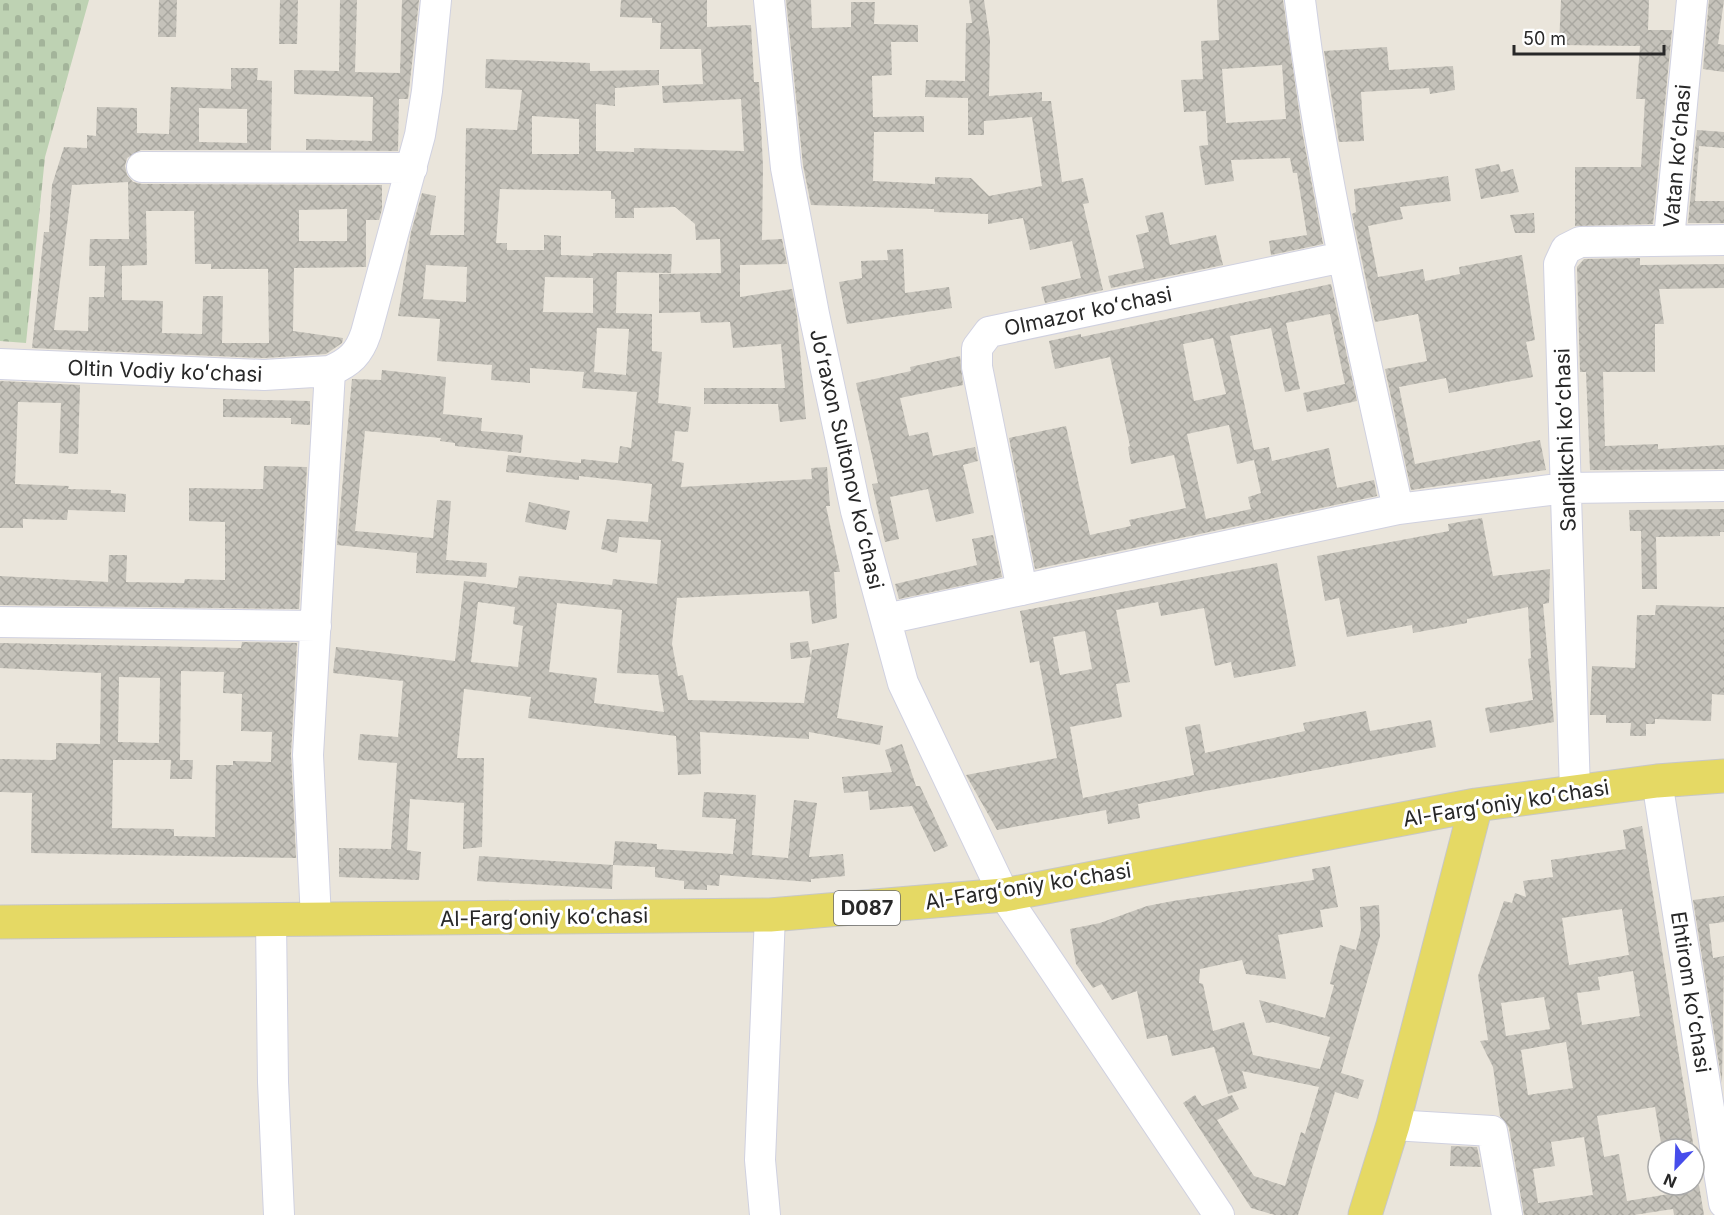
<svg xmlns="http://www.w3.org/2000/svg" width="1724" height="1215" viewBox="0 0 1724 1215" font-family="Inter,sans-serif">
<defs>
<pattern id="cemetery-stones" width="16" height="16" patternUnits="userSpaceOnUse" patternTransform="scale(1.5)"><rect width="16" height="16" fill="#bed2b3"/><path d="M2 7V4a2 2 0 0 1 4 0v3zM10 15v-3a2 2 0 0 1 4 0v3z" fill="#a3b49a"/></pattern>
<pattern id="building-cross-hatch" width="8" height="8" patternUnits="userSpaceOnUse" patternTransform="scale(1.5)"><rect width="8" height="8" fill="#c5c2ba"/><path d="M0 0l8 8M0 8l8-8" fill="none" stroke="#a9a7a0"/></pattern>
</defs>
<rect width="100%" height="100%" fill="#eae5db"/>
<path fill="url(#cemetery-stones)" d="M0 0H89L45 157 26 343 0 341Z"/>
<path fill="url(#building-cross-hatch)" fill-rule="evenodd" d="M159 0H177L176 37H158Z
M280 0H298L297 44H279Z
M340 0H357L355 72 400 73 402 0H419L408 99H399L398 151 306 150V139L372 141 373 97 294 94V70L339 71Z
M621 0H707V27L751 25 754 82H759L763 167 762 240 782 239 787 264 740 265V297L792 289 797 316 806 419 780 422 778 404H704V388H785L781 344 733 348 730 322 701 323 700 312 659 313V274L721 273 720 239 696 240 695 224 675 207 634 208V218H615V199H611V191L500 189 496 243H507V250H544V235L561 236V255L593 256V253L672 254 671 273 617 272 616 313 652 314V351L662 352 658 403 691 407 688 432 675 431 672 461 684 463 681 487 812 479 811 468 827 467 830 506H826L840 572H834L837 618 812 624 809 591 677 598 672 644 678 676 683 675 688 700 804 703 811 657 791 659 790 643 808 641 811 657 812 650 849 643 837 718 883 726 880 745 809 732V739L700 732 701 774 678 775 676 736 528 718 531 697 464 689 457 758H484L482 847 463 849 464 803 410 799 407 850 421 852 419 880 339 877V848L391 849 397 763 358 760 360 734 398 737 403 681 333 673 336 647 455 661 464 581 517 588 519 576 612 585 613 579 657 584 661 540 619 537 617 553 601 549 607 519 648 522 652 484 579 476V480L506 472 508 455 581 463V459L618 463 620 446 631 448 637 392 582 388 584 372 530 368V383L491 380 492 365 437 361 440 319 398 316 411 232 422 193 436 196 430 235H464L466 128 517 130 522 90 485 88 486 59 590 63V71L659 70V85L615 88V106L596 104V151L634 152V148L744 151 741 99 663 103 662 86 703 84 701 49H660L661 23H652V18L620 17ZM532 116 579 119V154H532ZM426 265 467 267 466 302 423 299ZM545 277 593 278V313L543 312ZM597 328 629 329 626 375 594 372ZM478 602 515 607 513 624 523 626 518 667 471 662ZM557 603 622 610 617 673 658 675 664 712 594 703 597 678 549 672Z
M786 0H811L812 28 851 27V2H875L874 24 918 25V42H891L892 75 872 76 873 117 924 116V132H874L873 181 935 184V177L971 178 989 196 1042 186 1032 117 984 121V135H968V98L925 97 926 80 965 81 966 23H972L969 0H984L990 40 989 96 1042 92V101H1051L1062 182 1083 178 1089 203 1083 204 1103 290 1045 303 1041 287 1081 278 1072 241 1030 250 1023 218 988 224V214L934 212V209L811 205 803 165Z
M1217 0H1283L1302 131 1323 244 1271 255 1269 241 1307 235 1297 173H1293L1290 158 1231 160 1234 181 1205 185 1199 146 1208 145 1206 111 1184 112 1181 80 1203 79 1201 41 1219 40ZM1282 65 1286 119 1226 123 1222 69Z
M1561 0H1649L1648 30H1672L1653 224 1575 226V167H1641L1645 99H1636L1640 46 1559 45Z
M1709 0H1724L1718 44 1724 45V72L1703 69Z
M1387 47 1389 70 1453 66 1455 90 1430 94 1429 88 1361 92 1364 141 1339 142 1324 51Z
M231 68H258L257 80 272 81 271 150H141L127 158 125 166 127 175 133 182 142 184 382 185V209L379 220H366V267L294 268 293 331 343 338 342 343 326 354 264 358 32 348 44 232H49L52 185 64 147 87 148V135L96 136 97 107 137 108V133L169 134 171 87 231 89ZM199 108 247 109V143L199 142ZM128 182 129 239H90L89 266H105L104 297H89L88 331 54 330 72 185ZM347 209V241H299V210ZM146 211H194L195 264H211V269H268L269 343H222L223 296H203L202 334 162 333 163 301 122 300V266L147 265Z
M1697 130 1724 132V148L1699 146 1695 201H1724V223H1688Z
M1499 164 1501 172 1513 169 1519 192 1481 199 1475 169Z
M1448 176 1451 201 1400 207 1403 219 1368 226 1378 277 1423 269 1425 281 1460 274 1459 267 1522 255 1535 340 1526 342 1533 377 1449 393 1446 378 1399 387 1415 464 1540 440 1546 470 1411 490 1385 369 1427 361 1418 314 1375 322 1352 214 1356 212 1354 189Z
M1163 212 1170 245 1216 235 1223 265 1111 288 1108 276 1144 268 1136 235 1149 232 1145 216Z
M1534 213 1535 233H1515L1510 215Z
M903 249 905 293 949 287 952 308 847 324 839 282 862 278 861 261 888 260 887 250Z
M1640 258V265L1724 264V288L1659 289 1664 324H1655V372H1603L1605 446 1658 444V449L1724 445V469L1590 470 1586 372H1580L1577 267 1584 259Z
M1331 284 1357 401 1307 412 1303 393 1345 384 1330 314 1286 323 1300 389 1285 392 1271 328 1230 336 1254 450 1269 447 1272 461 1329 448 1337 488 1374 480 1377 496 1035 569 1009 438 1066 426 1090 535 1131 526 1129 520 1186 508 1174 455 1131 464 1128 447 1130 446 1110 357 1055 369 1049 341 1081 334V337ZM1213 338 1226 394 1194 401 1183 344ZM1229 425 1237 464 1254 460 1261 493 1248 497 1251 509 1206 519 1187 434Z
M960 356 963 385 900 398 909 436 928 432 933 456 975 447 978 461 963 465 974 513 936 522 928 489 890 497 899 539 885 542 872 484 878 483 856 383 911 371 910 367Z
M382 370 446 377 443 414 482 418 481 431 523 435 521 453 455 446V443L440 441 441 438 365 431 355 531 433 538 437 500 451 501 446 560 487 563 486 577 416 573 417 553 337 545 352 379 381 380Z
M0 381 80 385 78 454 59 453 61 403 18 402 15 484 69 486 68 489 111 490V493L126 494 125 512 68 510 67 520 23 519V528H0Z
M223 399 310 401V425L291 424V418L223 417Z
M264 466 307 467 299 609 0 605V576L108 582 109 555H127L126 582 184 583 185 579 225 580V522L189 521V488L263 489Z
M529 502 570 511 566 530 525 522Z
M1724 509V532H1720V536L1656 537 1657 589H1642L1641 531H1630L1629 510Z
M1482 518 1493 576 1550 569 1549 603 1543 604 1554 722 1490 733 1485 708 1533 700 1528 659 1531 658 1528 607 1467 619V623L1413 633 1412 625 1347 637 1339 598 1325 601 1317 556 1449 531 1448 524Z
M993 535 1002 577 899 599 895 584 977 565 972 539Z
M1277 563 1296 666 1234 678 1231 662 1215 666 1204 608 1161 616 1158 602 1116 610 1130 682 1116 684 1122 717 1070 727 1083 798 1194 775 1185 727 1200 724 1205 753 1305 731 1303 723 1366 711 1370 731 1431 720 1436 747 1138 804 1140 818 1108 824 1106 810 997 830 966 775 1057 758 1039 661 1030 663 1020 611ZM1085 631 1092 669 1060 675 1053 637Z
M1656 605 1724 607V695L1712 694 1711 721 1655 719V724H1646V736H1630L1631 723H1606V715H1590L1592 666 1635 668 1637 615H1655Z
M242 642 297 643 291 754 296 858 31 853 32 793 0 792V759L52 760 56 759V743L100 744 101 673 0 668V643L241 648ZM181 671 224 672 223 693 242 694 241 731 272 732 271 762 233 761V765H216L215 837 174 836V829L112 828 113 760H171L170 779H192L193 760H180ZM119 677 160 678 159 743 118 742Z
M902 744 916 786H920L948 846 934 852 912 806 870 810 868 791 844 793 842 777 892 772 885 750Z
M704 792 756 795 752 855 788 858 794 800 817 803 809 857 843 854 845 876 811 879V882L720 875 719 886 707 885V890L684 889V881L655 877V867L613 865 615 841 657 844V849L733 854 736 819 702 817Z
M1642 826 1694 1149H1662L1655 1107 1597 1116 1604 1157 1619 1154 1627 1201 1669 1194 1667 1185H1699L1704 1215H1674L1673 1209 1634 1215H1524L1509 1128 1500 1116 1493 1067 1480 1041 1488 1040 1478 976 1504 901 1512 903 1515 893 1526 897 1523 881 1553 877 1551 860 1626 849 1623 830ZM1622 909 1629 955 1569 965 1562 918ZM1633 971 1640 1016 1582 1025 1577 993 1600 990 1598 977ZM1544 997 1550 1029 1506 1036 1501 1003ZM1566 1042 1573 1088 1528 1095 1521 1050ZM1584 1137 1593 1195 1538 1203 1533 1169 1555 1166 1551 1142Z
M479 856 613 865 612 889 477 881Z
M1330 866 1338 907 1320 910 1323 927 1278 935 1286 979 1246 974 1242 960 1200 969 1199 983 1203 984 1213 1031 1244 1022 1253 1055 1320 1069 1330 1037 1273 1022 1266 1023 1259 1000 1325 1018 1334 985 1330 984 1340 945 1356 950 1361 930 1360 907 1379 905 1380 936 1341 1073 1364 1080 1358 1099 1335 1092 1298 1215H1275L1251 1208 1183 1103 1195 1095 1202 1106 1232 1095 1239 1109 1217 1120 1254 1176 1285 1186 1301 1132 1305 1134 1319 1087 1242 1071 1247 1088 1228 1094 1214 1047 1172 1056 1167 1035 1147 1039 1137 991 1112 1000 1102 984 1093 988 1076 964 1070 929 1100 923 1147 906 1173 901 1314 880 1312 869Z
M1724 896V922L1709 924 1713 958 1724 956 1722 1083 1693 900Z
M1451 1146 1477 1147 1481 1167 1450 1166Z"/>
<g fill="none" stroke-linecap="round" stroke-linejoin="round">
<defs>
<path id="minor" d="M769 0 786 168 814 314 856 511 903 683 1004 895 1219 1215
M1300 0C1321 172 1361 340 1398 509
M142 167 412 168
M1669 239 1692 0
M0 364 264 375 330 371
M1022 590 977 367V348L989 332 1343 257
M886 619 1398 509 1566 488 1724 486
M0 622 316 626
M1657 781 1724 1203
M1575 792 1559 264 1566 249 1580 242 1724 240
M316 919 308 755 330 371C350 362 359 354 366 333L420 135 427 91 436 0
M271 920 273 1082 279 1215
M1393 1125 1492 1131 1507 1215
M765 1215 760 1160 770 915"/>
<path id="major" d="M0 922 770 915 1004 895 1476 805 1657 781 1724 776
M1365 1215 1393 1125 1476 805"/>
</defs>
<use href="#minor" stroke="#d0d1e0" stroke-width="32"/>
<use href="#major" stroke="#c7c7c7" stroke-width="35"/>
<use href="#minor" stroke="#fff" stroke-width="30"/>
<use href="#major" stroke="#e5d964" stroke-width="33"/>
</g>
<g text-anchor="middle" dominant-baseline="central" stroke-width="6" stroke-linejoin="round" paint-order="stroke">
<rect fill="#fff" stroke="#686868" stroke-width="1.5" x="834" y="891" width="66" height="34" rx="4.5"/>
<g font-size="20" font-weight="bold" fill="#282828">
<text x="867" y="908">D087</text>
</g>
<g font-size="21" fill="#282828" stroke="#fff">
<text transform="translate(1677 156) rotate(-85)">Vatan koʻchasi</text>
<text transform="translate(1088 311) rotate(-12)">Olmazor koʻchasi</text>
<text transform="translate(165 371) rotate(2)">Oltin Vodiy koʻchasi</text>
<text transform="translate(1565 440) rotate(-92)">Sandikchi koʻchasi</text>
<text transform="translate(847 459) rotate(77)">Joʻraxon Sultonov koʻchasi</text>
<text transform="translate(1506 803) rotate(-9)">Al-Fargʻoniy koʻchasi</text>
<text transform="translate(1028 886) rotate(-9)">Al-Fargʻoniy koʻchasi</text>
<text transform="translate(544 917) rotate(-1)">Al-Fargʻoniy koʻchasi</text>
<text transform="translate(1691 992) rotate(81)">Ehtirom koʻchasi</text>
</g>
</g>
<g transform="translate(1676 1167) rotate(203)"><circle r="28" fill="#ffffff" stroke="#a9a9a9" stroke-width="1.5"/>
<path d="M0-4.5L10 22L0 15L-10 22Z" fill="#464deb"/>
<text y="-9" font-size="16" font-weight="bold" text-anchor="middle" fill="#282828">N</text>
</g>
<path d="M1514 45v9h150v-9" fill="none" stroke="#282828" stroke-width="3"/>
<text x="1523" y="45" font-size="18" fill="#282828" stroke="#ffffff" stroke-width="4.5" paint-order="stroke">50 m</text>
</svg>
